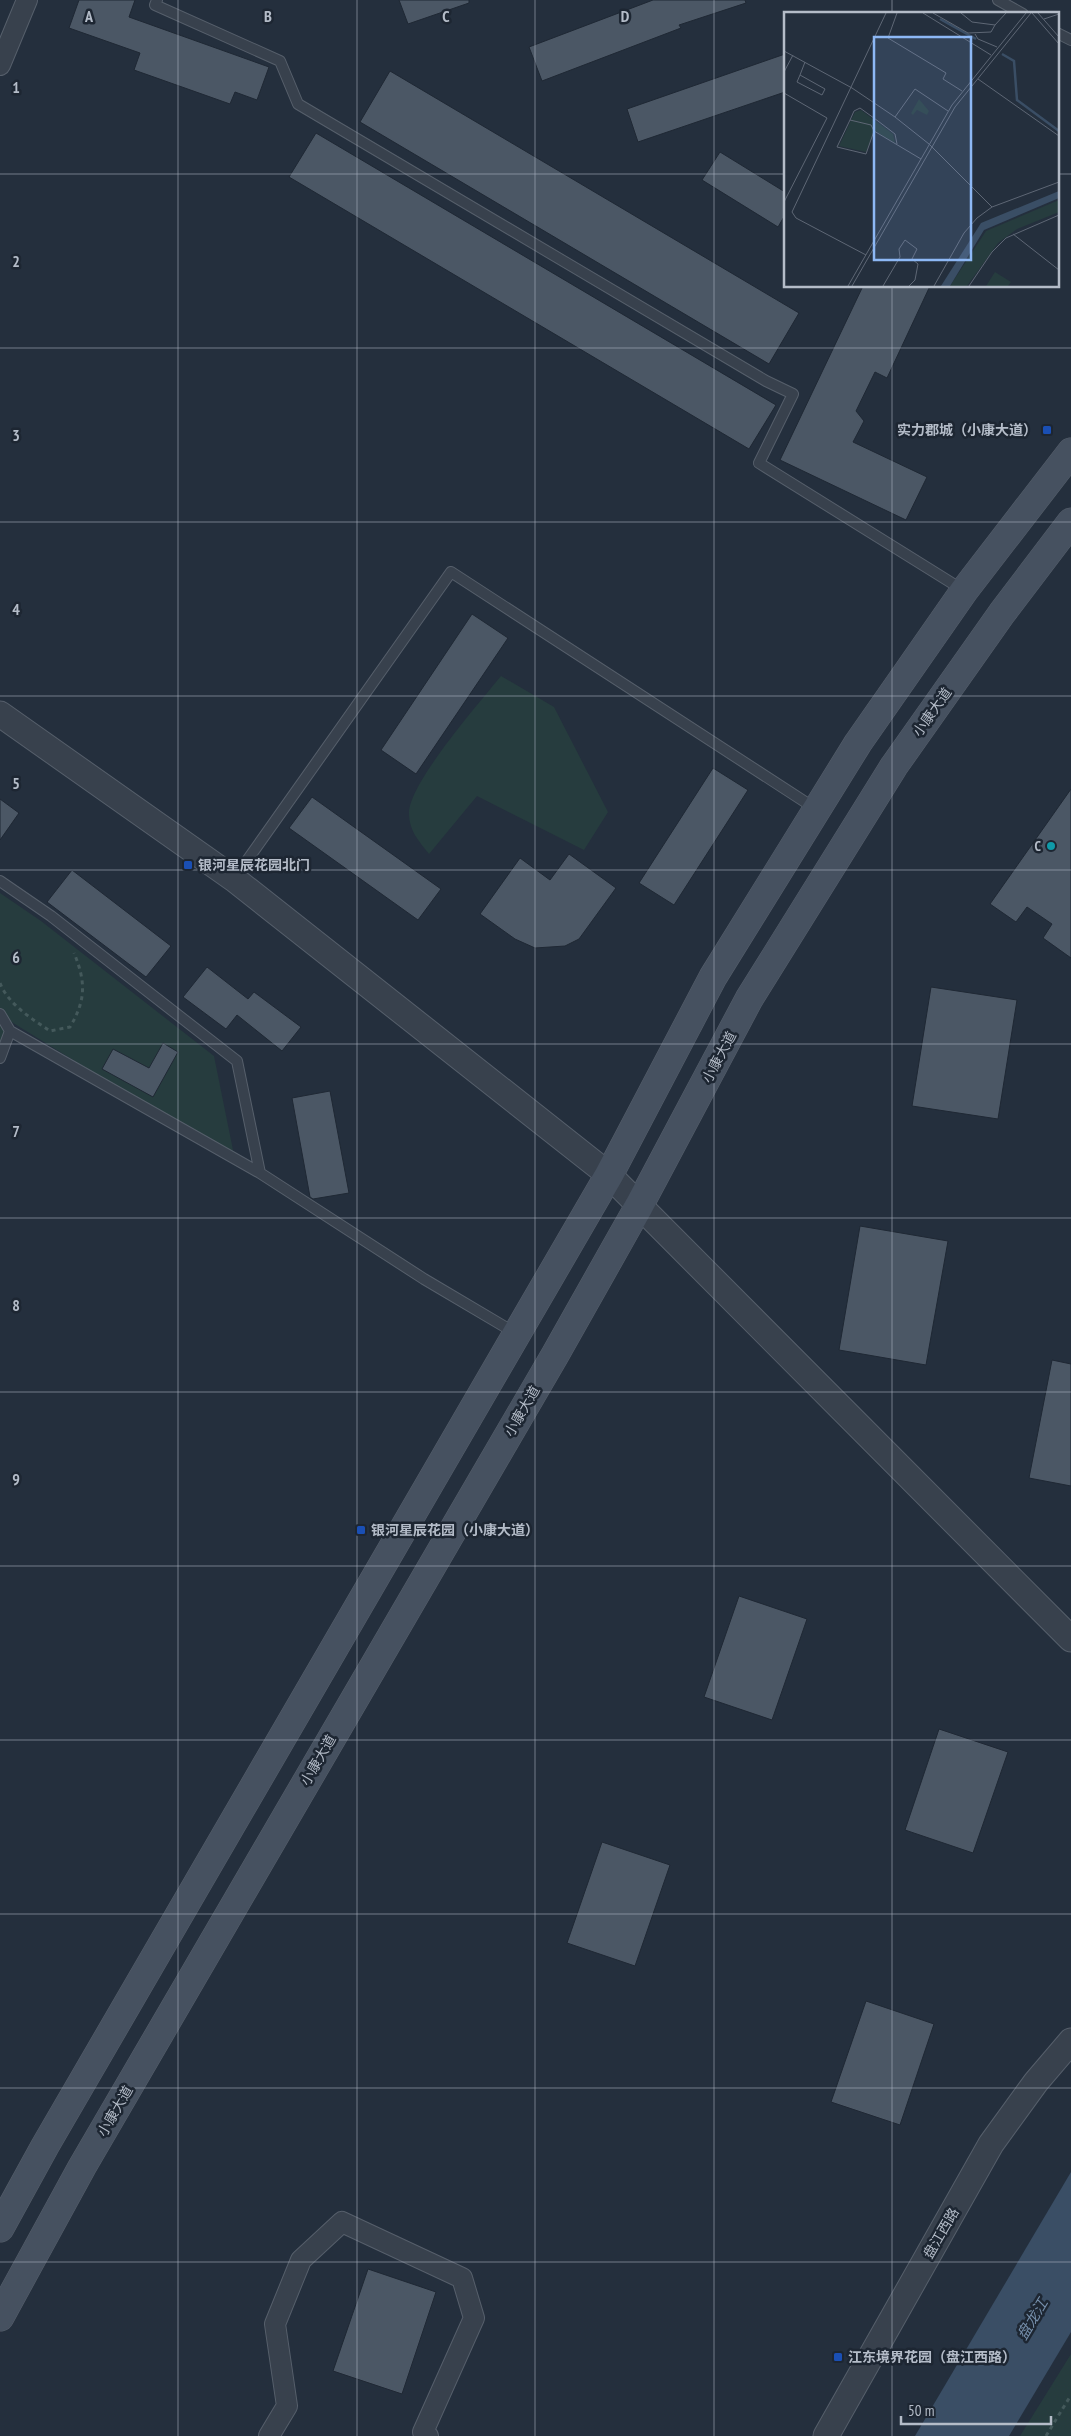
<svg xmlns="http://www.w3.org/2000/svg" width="1071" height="2436" viewBox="0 0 1071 2436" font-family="'PT Sans Narrow','Noto Sans SC',sans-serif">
<rect width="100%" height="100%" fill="#242f3d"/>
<path fill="#263c3e" d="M501 676 554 707 608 812 584 850 477 796 429 854C419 841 409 831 409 813 409 783 480 702 501 676Z
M0 893 41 921 214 1056 235 1160 10 1021 0 1044Z
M1071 2354V2436H1020Z"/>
<path fill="#3a4e65" d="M1071 2172V2332L1009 2436H915Z"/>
<path fill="#4b5765" stroke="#1f2834" d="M79 0H135L129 17 269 67 257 100 235 92 230 104 134 70 140 53 69 28Z
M399 0H469V3L408 24Z
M653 0H745L746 3 679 25 681 28 542 81 529 47Z
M785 54V92L638 142 627 109Z
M390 71 799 313 769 364 360 122Z
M316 133 776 405 749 449 289 177Z
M720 152 785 192V215L778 227 702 180Z
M863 286H930L887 378 875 372 856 411 864 421 853 442 927 477 906 520 780 460Z
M472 614 508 638 416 774 381 750Z
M713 768 748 790 674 905 639 883Z
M1071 789V958L1043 938 1052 924 1027 907 1016 922 990 904Z
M312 797 441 889 418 920 289 828Z
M0 799 19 813 0 840Z
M569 854 616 888 579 939 565 946 535 948 515 939 480 914 520 858 550 880Z
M72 870 171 946 146 977 47 902Z
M207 967 248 999 254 992 301 1027 282 1051 237 1015 226 1029 183 997Z
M931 987 1017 1000 998 1119 912 1106Z
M163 1043 178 1052 153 1097 102 1069 113 1049 149 1068Z
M330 1091 349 1193 313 1199 310 1197 292 1098Z
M860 1226 948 1241 926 1365 839 1350Z
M1052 1360 1071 1364V1486L1029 1478Z
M739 1596 807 1619 772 1720 704 1697Z
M939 1729 1008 1752 973 1853 905 1830Z
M602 1842 670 1865 635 1966 567 1943Z
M866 2001 934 2024 900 2125 831 2102Z
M368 2269 436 2292 402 2394 333 2371Z"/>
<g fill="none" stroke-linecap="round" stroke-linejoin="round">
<defs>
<path id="service" d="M157 0 155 5 280 61 298 104 766 381 793 394 759 463 963 590
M998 0 1023 14
M1057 33 1071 40
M234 879 451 572 816 809
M0 881 51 916 237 1061 260 1173
M0 1014 10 1031 260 1173 424 1279 517 1334
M0 1058 10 1031"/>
<path id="minor" d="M0 65 27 0
M269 2436 287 2406 275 2324 301 2260 342 2222 462 2278 474 2318 423 2432 428 2436"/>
<path id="tertiary" d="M0 714 234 879 609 1175 1071 1639
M826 2436 991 2144 1036 2082 1071 2041"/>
<path id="secondary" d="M0 2228 45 2146 609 1175 713 977 858 743 964 591 1071 452
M0 2317 82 2167 555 1355 639 1206 749 999 894 766 1002 613 1071 522"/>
</defs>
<use href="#service" stroke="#565f6b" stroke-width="12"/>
<use href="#minor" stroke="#565f6b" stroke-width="22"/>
<use href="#tertiary" stroke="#565f6b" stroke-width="27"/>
<use href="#secondary" stroke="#565f6b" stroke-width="29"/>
<path stroke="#44595b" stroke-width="3" stroke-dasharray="4 4" stroke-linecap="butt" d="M0 983C8 1004 32 1019 50 1031L70 1027C86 1000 86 982 74 953
M1046 2436 1071 2395"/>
<use href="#service" stroke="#38414d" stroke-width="10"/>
<use href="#minor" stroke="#38414d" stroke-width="20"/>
<use href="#tertiary" stroke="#38414d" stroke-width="25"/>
<use href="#secondary" stroke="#465160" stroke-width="28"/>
</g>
<path fill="none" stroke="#b4bcc8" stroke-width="1" stroke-opacity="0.55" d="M178 0V2436M357 0V2436M535 0V2436M714 0V2436M892 0V14M0 174H785M1057 174H1071M892 286V2436M0 348H1071M0 522H1071M0 696H1071M0 870H1071M0 1044H1071M0 1218H1071M0 1392H1071M0 1566H1071M0 1740H1071M0 1914H1071M0 2088H1071M0 2262H1071"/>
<g fill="#1a4fb4" stroke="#1d2632" stroke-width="2">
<rect x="1042" y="425" width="10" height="10" rx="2.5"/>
<rect x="183" y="860" width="10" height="10" rx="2.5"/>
<rect x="356" y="1525" width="10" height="10" rx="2.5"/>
<rect x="833" y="2352" width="10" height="10" rx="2.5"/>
</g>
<circle fill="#0f9aa8" stroke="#1d2632" stroke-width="2" cx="1051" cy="846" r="5"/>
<g text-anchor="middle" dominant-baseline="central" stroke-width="5" stroke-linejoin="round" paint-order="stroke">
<g font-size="14" font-weight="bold" fill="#b4bcc8" stroke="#1d2632" text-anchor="start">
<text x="1037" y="430" text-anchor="end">实力郡城（小康大道）</text>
<text x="1041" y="846" text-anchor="end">C</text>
<text x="198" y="865">银河星辰花园北门</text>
<text x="371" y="1530">银河星辰花园（小康大道）</text>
<text x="848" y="2357">江东境界花园（盘江西路）</text>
</g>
<g font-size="14" fill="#b4bcc8" stroke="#1d2632">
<text transform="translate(932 712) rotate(-55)">小康大道</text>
<text transform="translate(719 1057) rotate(-62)">小康大道</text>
<text transform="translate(522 1411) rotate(-60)">小康大道</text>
<text transform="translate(318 1760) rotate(-60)">小康大道</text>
<text transform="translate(115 2111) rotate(-60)">小康大道</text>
<text transform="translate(941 2233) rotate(-60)">盘江西路</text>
</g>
<g font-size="15" font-style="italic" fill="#758eaa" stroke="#1d2632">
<text transform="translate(1032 2319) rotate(-59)">盘龙江</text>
</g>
</g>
<g transform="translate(784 12)">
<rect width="275" height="275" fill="#242f3d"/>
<path d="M135 87 145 99 143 103 133 98 129 103 127 101ZM77 98 109 122 111 131 91 119 82 140 55 134 71 100ZM275 188V200L233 217 214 231 183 274H166L202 219ZM211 260 227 270 224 274H202Z" fill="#263c3e"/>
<path d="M275 179V186L200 218 166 274H157L197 211Z" fill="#3a4e65"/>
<path fill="none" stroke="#3a4e65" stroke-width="2.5" d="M156 7 192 27M218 42 230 49 233 88 275 119"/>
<path fill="none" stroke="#5e6775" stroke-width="1" d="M113 1 104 26 162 61 159 67 178 79M139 1 207 43M149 1 184 21 207 20 211 13M177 1 188 10 211 13 222 1M248 1 275 32M254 1 275 25M260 7 275 2M191 22 194 27 213 35M0 39 68 76 111 105 145 132 208 195M0 60 9 43M16 63 13 70 38 83 41 77 16 63 21 50M194 67 275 124M0 81 43 106 0 190M111 105 131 77 164 99M66 108 53 135 82 142 90 119M113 132 111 122 94 109 76 96 70 99 66 108 87 113 90 119 137 147M229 222 275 258M82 243 12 206 8 200 102 1M64 274 168 93 242 1M68 274 171 95 247 1M99 274 116 245 115 237 121 228 133 237 128 247 134 252 131 268 125 274M150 274 180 221 193 206 208 195 275 170M185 274 208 240 222 226 275 203"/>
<path fill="#8db8f5" fill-opacity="0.15" stroke="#8db8f5" stroke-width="2.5" d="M90 25H187V248H90Z"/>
<rect width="275" height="275" fill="none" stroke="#b4bcc8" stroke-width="2.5"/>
</g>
<g font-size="16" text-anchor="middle" font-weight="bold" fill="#b4bcc8" stroke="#1d2632" stroke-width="5" stroke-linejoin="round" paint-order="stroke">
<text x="89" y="22">A</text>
<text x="268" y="22">B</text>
<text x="446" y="22">C</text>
<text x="625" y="22">D</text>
<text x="16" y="93">1</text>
<text x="16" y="267">2</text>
<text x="16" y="441">3</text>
<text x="16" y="615">4</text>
<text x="16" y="789">5</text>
<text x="16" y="963">6</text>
<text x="16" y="1137">7</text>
<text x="16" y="1311">8</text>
<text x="16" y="1485">9</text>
</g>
<path d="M901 2416v8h150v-8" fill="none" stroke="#b4bcc8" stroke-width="2.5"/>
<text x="908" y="2416" font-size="15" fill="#b4bcc8" stroke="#1d2632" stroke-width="4" paint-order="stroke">50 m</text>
</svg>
